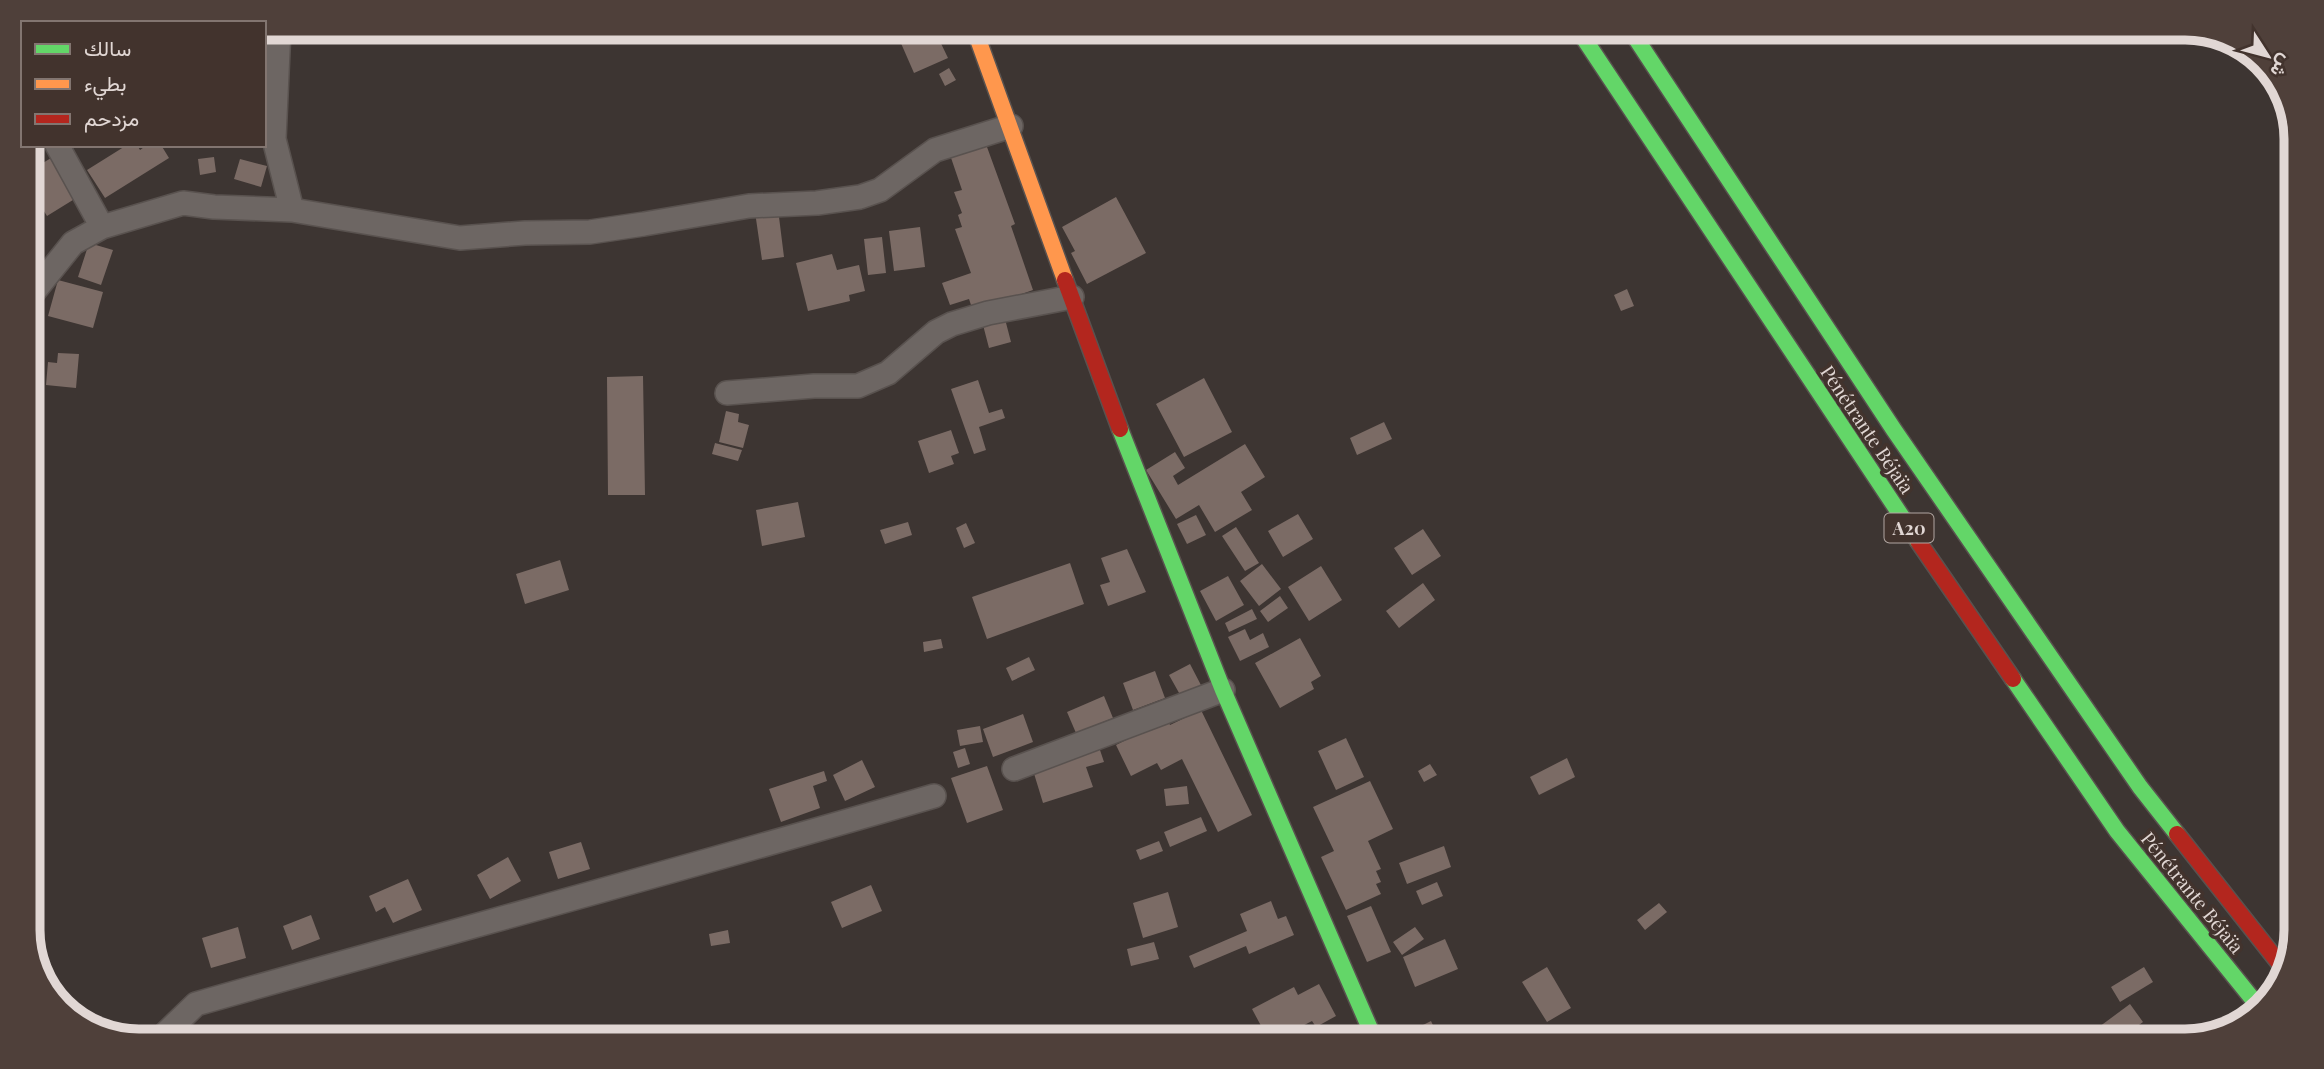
<svg xmlns="http://www.w3.org/2000/svg" width="2324" height="1069" viewBox="0 0 2324 1069" font-family="'Playfair Display',Vazirmatn,serif">
<rect width="100%" height="100%" fill="#3d3532"/>
<path fill="#7b6b65" d="M921 31H935L948 58 914 73 900 41Z
M949 68 956 80 945 86 939 74Z
M983 136 1015 224 1011 226 1033 290 973 311 969 299 950 305 942 283 971 273 955 229 962 227 958 215 962 213 954 192 962 190 948 149Z
M127 145H137L140 150 147 145H161L169 158 105 198 87 170Z
M56 155 81 195 47 216 28 186V172Z
M214 157 216 172 200 175 198 159Z
M240 159 267 166 261 187 234 179Z
M1116 197 1146 253 1087 284 1071 253 1075 251 1062 227Z
M778 209 784 257 762 260 755 212Z
M920 227 925 267 894 271 889 231Z
M882 237 886 273 868 275 864 239Z
M89 243 113 250 101 285 78 277Z
M832 254 837 270 859 265 865 291 849 295 850 301 808 311 796 263Z
M58 280 103 292 93 328 48 316Z
M1627 289 1634 306 1621 311 1614 295Z
M1005 319 1011 342 989 348 983 325Z
M58 353 79 354 76 388 46 385 48 362 57 363Z
M643 376 645 495H608L607 377Z
M1204 378 1232 432 1184 457 1156 404Z
M978 380 989 413 1002 409 1005 418 979 427 986 450 974 454 951 389Z
M726 411 739 414 738 422 749 425 743 448 719 442Z
M1384 422 1392 439 1357 455 1350 438Z
M951 430 959 453 951 456 954 464 929 473 918 441Z
M715 443 742 450 738 461 712 454Z
M1245 444 1265 477 1241 492 1252 510 1215 532 1199 505 1176 519 1146 470 1175 452 1185 468 1173 476 1178 485Z
M798 502 805 537 762 546 756 510Z
M1298 514 1313 539 1283 557 1268 531Z
M1196 515 1206 535 1187 544 1177 524Z
M908 522 912 535 885 544 880 530Z
M966 523 975 543 964 548 956 528Z
M1236 527 1259 563 1245 571 1222 536Z
M1423 529 1441 556 1412 575 1394 548Z
M1127 549 1146 592 1108 606 1100 585 1110 582 1101 558Z
M560 560 569 590 525 604 516 574Z
M1070 563 1084 604 987 639 972 597Z
M1262 564 1281 589 1259 606 1240 581Z
M1321 566 1342 600 1309 621 1288 587Z
M1228 576 1244 605 1216 621 1200 591Z
M1423 583 1435 600 1399 628 1386 611Z
M1280 596 1288 608 1268 622 1260 611Z
M1252 609 1257 619 1229 632 1225 623Z
M1245 629 1250 640 1263 633 1269 647 1240 661 1228 637Z
M1300 638 1321 676 1311 682 1314 689 1280 708 1255 663Z
M941 639 943 648 924 652 923 642Z
M1029 657 1035 670 1012 681 1006 668Z
M1190 664 1203 689 1183 700 1169 675Z
M1155 671 1165 698 1133 710 1123 683Z
M1104 696 1113 718 1076 733 1067 712Z
M1201 710 1252 815 1218 832 1182 759 1161 770 1157 763 1131 776 1116 745 1144 731 1166 716 1170 725Z
M1023 714 1033 742 993 757 983 729Z
M980 726 983 742 960 746 957 730Z
M1346 738 1364 777 1336 790 1318 751Z
M1098 744 1104 762 1086 767 1093 787 1043 803 1032 767Z
M965 748 970 764 958 768 953 752Z
M1567 758 1575 777 1539 795 1530 777Z
M862 760 875 787 845 801 833 775Z
M1430 764 1437 775 1424 782 1418 771Z
M987 766 1003 810 967 823 951 778Z
M824 771 827 781 813 786 820 808 781 822 769 789Z
M1370 781 1393 829 1368 841 1381 869 1376 871 1381 882 1376 884 1381 894 1346 910 1321 857 1334 851 1313 807Z
M1187 786 1189 804 1166 806 1164 789Z
M1201 817 1207 831 1170 847 1164 832Z
M1159 841 1163 851 1140 860 1136 850Z
M581 842 590 869 558 879 549 852Z
M1444 846 1451 867 1407 884 1399 863Z
M508 857 521 881 490 899 477 875Z
M408 879 422 910 393 923 385 907 376 912 369 896Z
M1437 882 1443 896 1422 905 1416 891Z
M871 885 882 911 842 928 831 902Z
M1168 892 1178 927 1143 938 1133 903Z
M1271 901 1278 919 1286 916 1294 935 1249 954 1246 946 1194 968 1189 956 1247 931 1240 914Z
M1659 903 1667 912 1645 930 1637 920Z
M1371 906 1391 952 1367 962 1347 916Z
M311 915 320 939 292 950 283 926Z
M238 927 246 958 211 968 202 938Z
M1415 927 1424 939 1402 955 1393 942Z
M728 930 730 943 711 946 709 934Z
M1445 939 1458 969 1415 987 1403 957Z
M1154 942 1159 959 1131 966 1127 949Z
M1547 967 1571 1008 1547 1022 1522 982Z
M2144 967 2153 982 2120 1002 2111 987Z
M1319 984 1336 1016 1316 1027 1312 1021 1281 1037H1267L1252 1009 1294 987 1298 995Z
M2130 1004 2143 1022 2117 1041H2080Z
M1431 1021 1439 1038H1429L1423 1025Z"/>
<g fill="none" stroke-linecap="round" stroke-linejoin="round">
<defs>
<path id="street" d="M279 29 274 139 292 210
M57 145 102 227
M28 299 73 243 102 227 183 203 214 207 292 210 460 238 525 233 590 232 644 224 749 206 817 203 860 197 880 190 935 150 1011 126
M727 393 814 386H858L888 373 936 332 952 324 988 313 1072 297
M1014 769 1223 690
M166 1033 196 1004C442 934 688 868 934 796"/>
<path id="fast" d="M1581 34 1918 541
M1633 34 1894 430 2140 787 2177 834
M1120 429 1223 690 1374 1038
M2013 679 2117 831 2259 1007"/>
<path id="slow" d="M975 31 1065 280"/>
<path id="jam" d="M1065 280 1120 429
M1918 541 2013 679
M2177 834 2287 973"/>
</defs>
<use href="#street" stroke="#59524f" stroke-width="26"/>
<use href="#fast" stroke="#59524f" stroke-width="19"/>
<use href="#slow" stroke="#59524f" stroke-width="19"/>
<use href="#jam" stroke="#59524f" stroke-width="19"/>
<use href="#street" stroke="#6d6663" stroke-width="23"/>
<use href="#fast" stroke="#63d668" stroke-width="16"/>
<use href="#slow" stroke="#ff974d" stroke-width="16"/>
<use href="#jam" stroke="#b3261e" stroke-width="16"/>
</g>
<g text-anchor="middle" dominant-baseline="central" stroke-width="7" stroke-linejoin="round" paint-order="stroke">
<rect fill="#42332d" stroke="#b1a6a2" stroke-width="2" x="1884.5" y="513.5" width="49" height="29" rx="5"/>
<g font-size="18" font-weight="bold" fill="#e1d7d4">
<text x="1909" y="528">A20</text>
</g>
<g font-size="19" fill="#e1d7d4" stroke="#42332d">
<text transform="translate(1868 429) rotate(56)">Pénétrante Béjaïa</text>
<text transform="translate(2193 892) rotate(51)">Pénétrante Béjaïa</text>
</g>
</g>
<path d="M0 0H2324V1069H0ZM139 40H2185A99 99 0 0 1 2284 139V930A99 99 0 0 1 2185 1029H139A99 99 0 0 1 40 930V139A99 99 0 0 1 139 40Z" fill="#4f403a" fill-rule="evenodd"/>
<path fill="none" stroke="#e1d7d4" stroke-width="9" d="M139 40H2185A99 99 0 0 1 2284 139V930A99 99 0 0 1 2185 1029H139A99 99 0 0 1 40 930V139A99 99 0 0 1 139 40Z"/>
<rect x="21" y="21" width="245" height="126" fill="#42332d" stroke="#827570" stroke-width="2"/>
<rect x="35" y="44" width="35" height="10" fill="#63d668" stroke="#827570" stroke-width="2"/>
<text x="84" y="56" font-size="21" fill="#e1d7d4">سالك</text>
<rect x="35" y="79" width="35" height="10" fill="#ff974d" stroke="#827570" stroke-width="2"/>
<text x="84" y="91" font-size="21" fill="#e1d7d4">بطيء</text>
<rect x="35" y="114" width="35" height="10" fill="#b3261e" stroke="#827570" stroke-width="2"/>
<text x="84" y="126" font-size="21" fill="#e1d7d4">مزدحم</text>
<g transform="translate(2268 56) rotate(126)" stroke="#42332d" stroke-width="5" paint-order="stroke">
<path d="M0-5L12 26L0 18L-12 26Z" fill="#e1d7d4"/>
<text y="-10" font-size="19" font-weight="bold" text-anchor="middle" fill="#e1d7d4">ش</text>
</g>
</svg>
